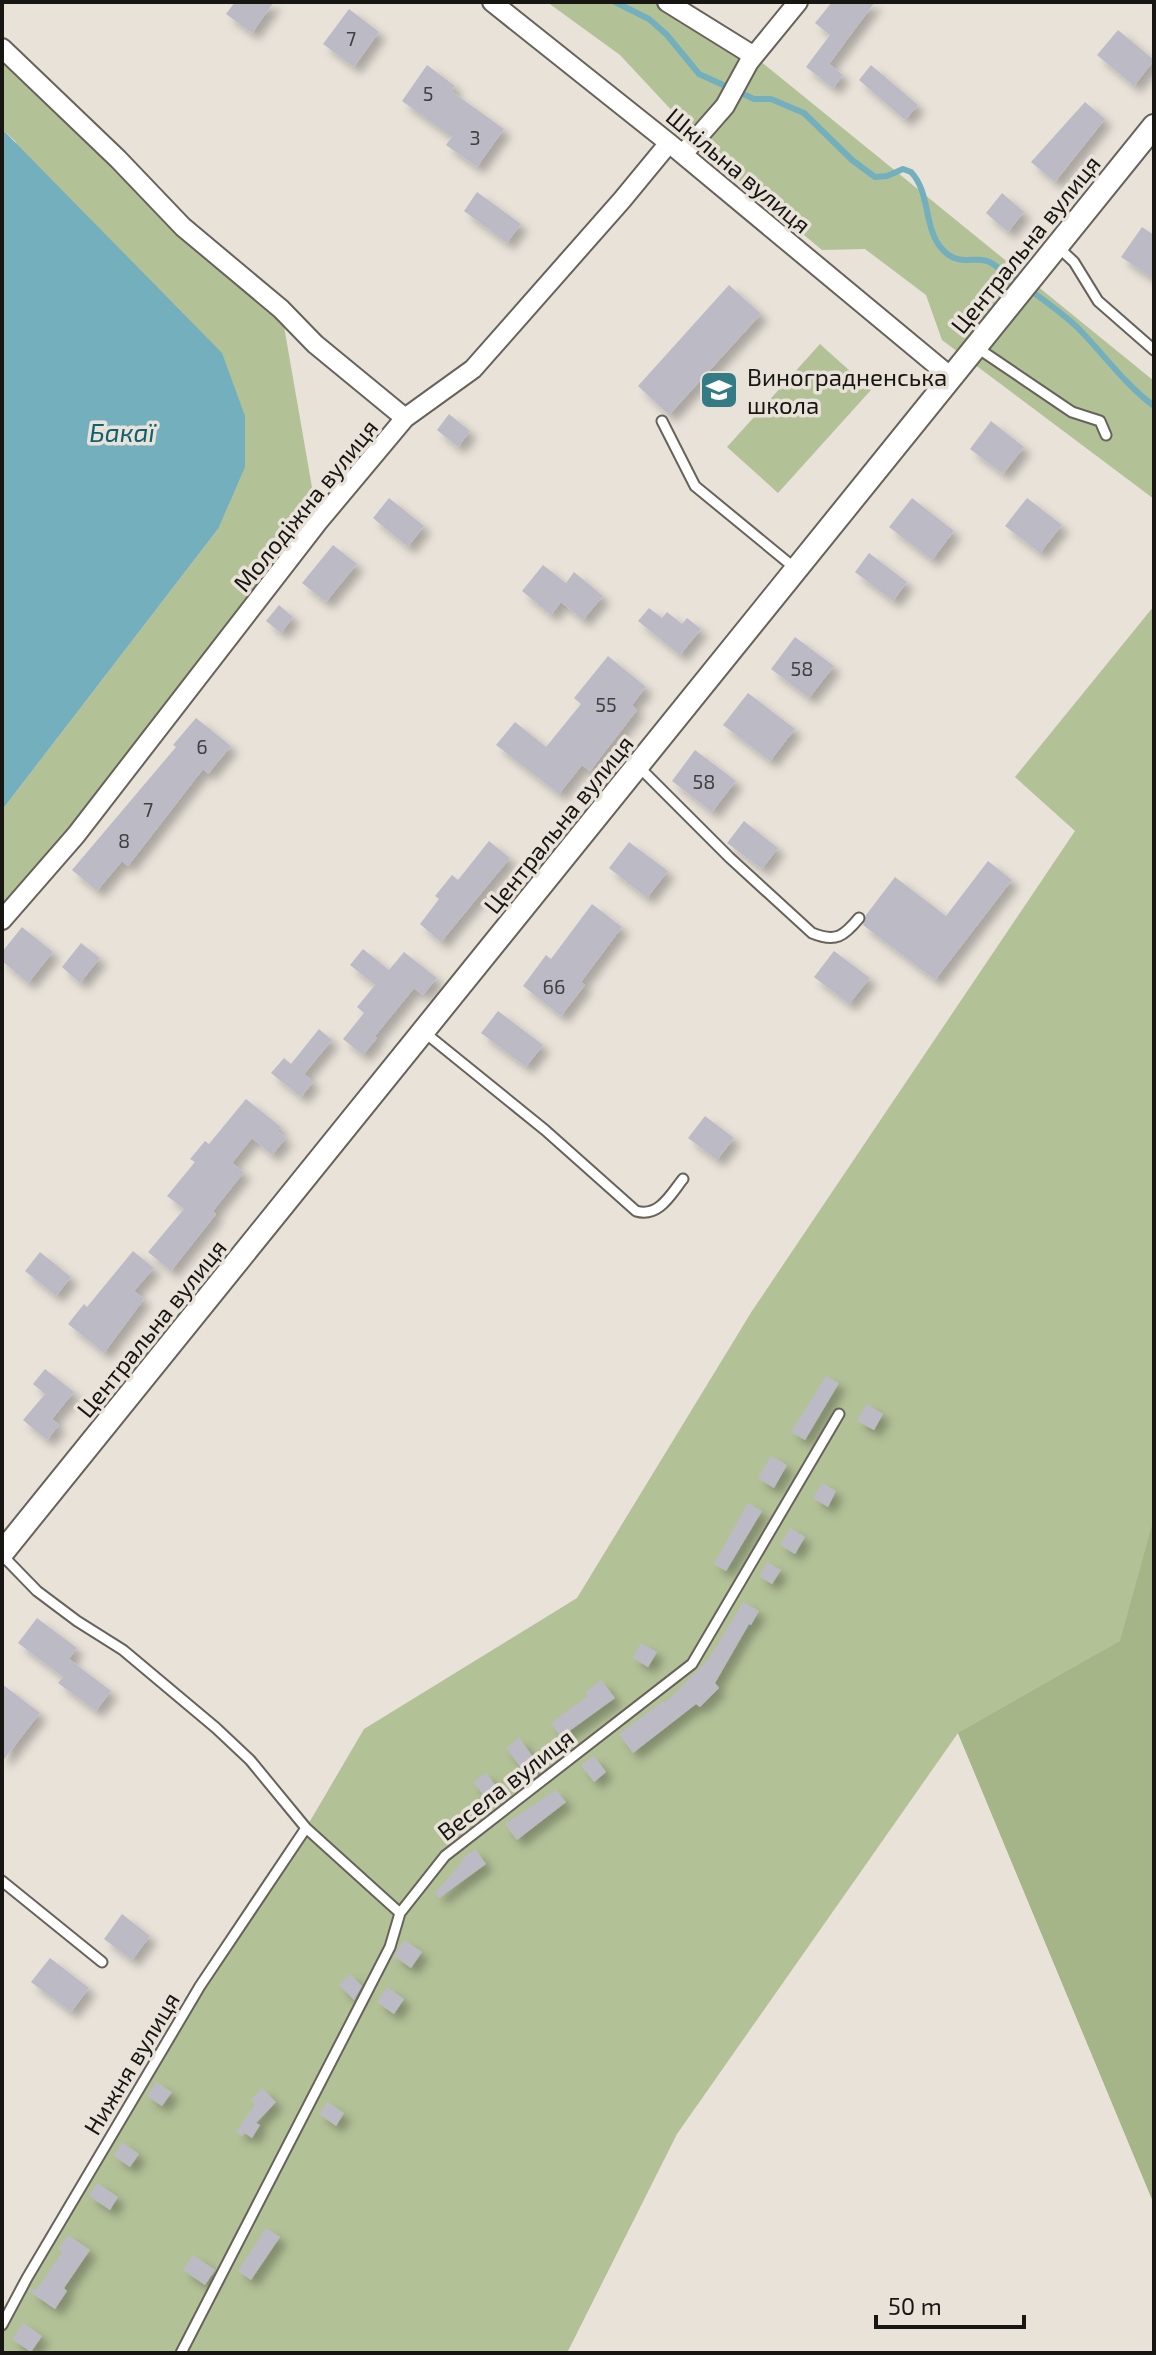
<svg xmlns="http://www.w3.org/2000/svg" width="1156" height="2355" viewBox="0 0 1156 2355" font-family="'Exo 2',sans-serif">
<defs>
<filter id="shadow"><feDropShadow dx="7" dy="7" stdDeviation="4" flood-color="#0004"/></filter>
</defs>
<rect width="100%" height="100%" fill="#e8e2d9"/>
<path fill="#b3c197" d="M547 2H667L754 56 1154 381V499L942 340 926 295 865 249 822 250 731 174 620 55Z
M2 48 281 309 318 522 2 920V810L218 529 15 141 2 129Z
M820 344 871 390 778 493 727 447Z
M1154 606V2204L958 1733 677 2134 567 2353H2V2325L200 1986 306 1828 364 1729 577 1598 752 1311 1075 831 1015 777Z"/>
<path fill="#a6b587" d="M1154 1518V2204L958 1733 1120 1641Z"/>
<path fill="#74afbd" d="M2 129 222 353 245 416V467L218 529 2 810Z"/>
<g fill="none" stroke-linecap="round" stroke-linejoin="round">
<path stroke="#74afbd" stroke-width="6" d="M615 2 649 19 667 35 699 74 754 99H771L804 113 852 160 875 177 887 176 903 169 911 172C931 193 923 229 943 250 961 269 977 253 993 264 1021 284 1052 304 1077 327 1103 353 1124 384 1154 406"/>
</g>
<path fill="#bcbbc5" filter="url(#shadow)" d="M235 2H274L252 33 226 14Z
M832 2H875L829 64 843 75 833 88 806 67 830 35 815 23Z
M349 9 379 32 354 67 323 44Z
M1118 30 1154 60 1134 86 1097 55Z
M427 65 455 86 451 91 504 129 477 167 446 145 452 137 402 101Z
M871 65 918 105 905 120 859 80Z
M1085 102 1105 119 1055 182 1031 162Z
M477 192 521 224 507 243 464 211Z
M1002 193 1024 212 1008 232 986 213Z
M1142 227 1154 235V279L1121 257Z
M729 285 761 314 669 415 638 386Z
M449 414 470 431 458 447 437 430Z
M991 421 1024 447 1003 474 970 449Z
M389 498 424 526 408 547 373 518Z
M912 498 954 531 932 560 889 527Z
M1027 498 1062 525 1040 553 1005 526Z
M333 545 357 564 326 602 302 583Z
M869 553 907 582 893 601 855 572Z
M543 565 566 583 574 572 603 596 583 620 561 602 551 615 522 591Z
M279 605 293 617 281 633 266 621Z
M649 608 662 618 667 612 682 624 687 618 701 629 680 655 638 621Z
M795 637 834 666 809 698 771 669Z
M608 656 646 687 632 705 637 710 590 771 582 765 559 794 496 745 515 722 546 747 581 704 574 698Z
M748 693 795 729 770 761 723 725Z
M196 718 231 746 208 774 203 769 128 866 122 861 97 891 72 870 176 747 173 745Z
M695 750 736 781 712 812 672 781Z
M744 821 778 848 762 869 727 843Z
M489 841 510 858 441 942 420 924 439 899 435 896 452 875 458 880Z
M629 842 668 871 647 898 609 868Z
M988 861 1012 880 935 980 863 925 866 915 895 877 946 916Z
M592 904 622 927 581 982 585 985 561 1016 523 986 546 955 551 959Z
M22 927 53 952 28 983 2 961V952Z
M81 943 100 958 80 983 62 967Z
M363 949 389 970 404 952 437 978 423 995 414 988 375 1036 377 1038 363 1055 343 1039 364 1013 357 1007 375 985 350 965Z
M834 951 870 978 849 1004 814 977Z
M498 1011 543 1045 526 1067 481 1033Z
M319 1029 332 1040 304 1074 313 1082 301 1097 271 1073 284 1058 291 1064Z
M246 1099 281 1127 277 1131 286 1138 272 1155 252 1138 232 1163 244 1172 213 1211 216 1214 171 1271 148 1252 184 1209 167 1196 195 1162 190 1159 205 1141 209 1144Z
M705 1116 734 1138 717 1160 688 1138Z
M133 1251 154 1268 134 1291 144 1299 104 1353 68 1324 84 1304 87 1307Z
M40 1252 71 1277 56 1296 25 1271Z
M45 1369 74 1392 52 1419 59 1425 47 1440 23 1420 45 1394 33 1384Z
M826 1376 839 1383 805 1440 791 1432Z
M867 1404 883 1414 874 1430 857 1421Z
M771 1456 787 1465 774 1488 758 1478Z
M822 1483 836 1491 828 1507 813 1498Z
M748 1503 762 1511 726 1571 714 1564Z
M790 1528 805 1537 795 1554 780 1545Z
M767 1562 781 1570 772 1584 759 1576Z
M743 1602 759 1611 751 1625 749 1624 715 1683 719 1688 700 1707 696 1704 633 1753 619 1734 663 1701 665 1703 708 1660Z
M37 1618 77 1648 69 1659 111 1691 96 1711 58 1683 63 1677 18 1643Z
M641 1643 657 1652 648 1667 633 1658Z
M601 1680 615 1698 561 1737 551 1723 588 1696 586 1692Z
M2 1684 40 1713 2 1762Z
M519 1738 539 1765 526 1774 506 1748Z
M594 1756 606 1772 594 1782 581 1765Z
M486 1773 498 1789 486 1798 473 1782Z
M556 1790 566 1802 517 1840 505 1824Z
M475 1849 486 1864 439 1898 435 1893 462 1862 461 1860Z
M122 1914 150 1936 132 1960 104 1939Z
M404 1940 422 1952 411 1968 394 1956Z
M50 1958 89 1988 71 2012 31 1982Z
M350 1974 362 1986 354 2000 339 1985Z
M387 1987 404 1999 394 2014 377 2002Z
M156 2082 172 2092 162 2106 147 2096Z
M262 2088 276 2102 256 2123 260 2125 252 2138 245 2133 242 2136 236 2132 255 2104 251 2100Z
M327 2102 344 2113 336 2126 319 2114Z
M122 2142 139 2154 130 2167 114 2156Z
M97 2183 118 2197 110 2210 89 2196Z
M266 2228 280 2237 251 2280 238 2271Z
M68 2235 90 2250 64 2288 67 2291 55 2309 29 2291 37 2289 62 2252 58 2249Z
M193 2255 215 2270 205 2285 183 2270Z
M23 2323 42 2336 31 2352 12 2339Z"/>
<g fill="none" stroke-linecap="round" stroke-linejoin="round">
<defs>
<path id="service" d="M1058 247 1074 262 1098 301 1154 350
M976 347 1072 412 1100 421 1106 435
M662 421 695 486 796 569
M639 767 730 858 812 933C836 943 844 936 859 918
M424 1032 545 1130 636 1211C659 1218 671 1194 683 1179
M2 1555 37 1591 77 1621 123 1650 216 1728 250 1760 306 1828 400 1913
M2 1881 102 1962
M2 2325 27 2278 200 1986 306 1828
M181 2353 390 1947 400 1913 445 1856 692 1664 839 1414"/>
<path id="minor" d="M492 2 669 143 952 378
M667 2 754 56
M2 48 118 159 183 227 281 309 315 344 405 418
M683 154 725 106 749 62 798 2
M2 920 76 835 318 522 405 418 473 369 622 200 669 143"/>
<path id="tertiary" d="M2 1553 1154 126"/>
</defs>
<use href="#service" stroke="#67625a" stroke-width="13"/>
<use href="#minor" stroke="#67625a" stroke-width="22"/>
<use href="#tertiary" stroke="#67625a" stroke-width="26"/>
<use href="#service" stroke="#fff" stroke-width="9"/>
<use href="#minor" stroke="#fff" stroke-width="18"/>
<use href="#tertiary" stroke="#fff" stroke-width="22"/>
</g>
<defs>
<symbol id="school-square" viewBox="-11 -11 22 22"><rect x="-9" y="-9" width="18" height="18" rx="4" fill="#347c85" stroke="#e8e2d9"/><path d="M0-5L7-2L0 1L-7-2ZM-4 1L0 2.5L4 1V4Q0 6-4 4Z" fill="#fff"/></symbol>
</defs>
<g fill-rule="evenodd">
<use href="#school-square" x="697" y="368" width="44" height="44"/>
</g>
<g text-anchor="middle" dominant-baseline="central" stroke-width="7" stroke-linejoin="round" paint-order="stroke">
<g font-size="20" fill="#413f40">
<text x="351" y="38">7</text>
<text x="428" y="93">5</text>
<text x="475" y="137">3</text>
<text x="802" y="668">58</text>
<text x="606" y="704">55</text>
<text x="202" y="746">6</text>
<text x="704" y="781">58</text>
<text x="148" y="809">7</text>
<text x="124" y="840">8</text>
<text x="554" y="986">66</text>
</g>
<g font-size="24" fill="#181613" stroke="#e8e2d9">
<text transform="translate(739 170) rotate(40)">Шкільна вулиця</text>
<text transform="translate(1025 244) rotate(-51)">Центральна вулиця</text>
<text transform="translate(305 505) rotate(-51)">Молодіжна вулиця</text>
<text transform="translate(558 824) rotate(-51)">Центральна вулиця</text>
<text transform="translate(151 1328) rotate(-51)">Центральна вулиця</text>
<text transform="translate(505 1784) rotate(-38)">Весела вулиця</text>
<text transform="translate(131 2063) rotate(-59)">Нижня вулиця</text>
</g>
<g font-size="24" fill="#181613" stroke="#e8e2d9" text-anchor="start">
<text x="747" y="376">Виноградненська<tspan x="747" dy="28">школа</tspan></text>
</g>
<g font-size="26" font-style="italic" fill="#0e6170" stroke="#e8e2d9">
<text x="122" y="431">Бакаї</text>
</g>
</g>
<rect width="1156" height="2355" fill="none" stroke="#181613" stroke-width="8"/>
<path d="M876 2315v12h148v-12" fill="none" stroke="#181613" stroke-width="4"/>
<text x="888" y="2315" font-size="24" fill="#181613" stroke="#e8e2d9" stroke-width="6" paint-order="stroke">50 m</text>
</svg>
